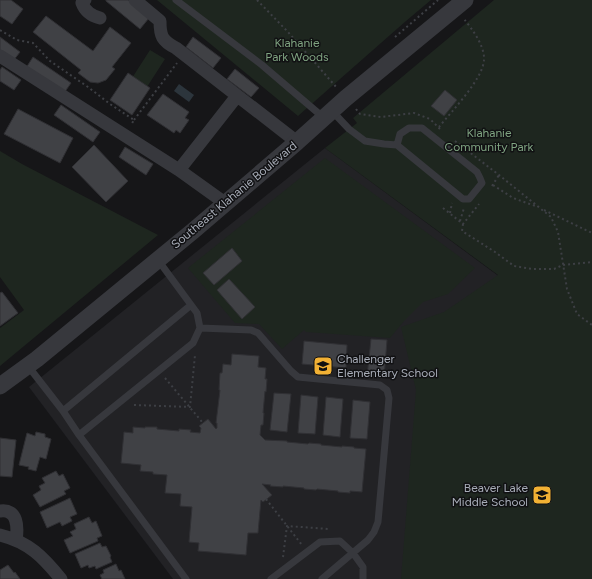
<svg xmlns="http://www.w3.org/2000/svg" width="592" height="579" viewBox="0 0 592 579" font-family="Figtree,sans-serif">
<rect width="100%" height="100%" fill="#161618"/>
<path fill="#222225" d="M325 148 592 345V579H173L29 387Z"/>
<path fill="#1e261f" d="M157 0H431L406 21 298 116Z
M494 0H592V579H401L416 390 401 327 444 312 498 275 325 148 357 123 353 118Z
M150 50 165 59 147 87 132 78Z
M0 151 22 164 158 235 0 366V328L24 310 0 277Z
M325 158 475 268 448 294 423 302 404 321 390 338 306 332 304 330 282 349 259 324 235 323 188 268Z"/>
<path fill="#2c353c" d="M179 84 194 95 189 102 174 91Z"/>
<path fill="#404145" stroke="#303034" d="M0 0H11L23 9 12 24 0 16Z
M106 0H128L149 18 140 29 106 1Z
M46 16 93 51 110 27 131 43 112 67 115 69 106 80 98 83 90 82 78 73 81 70 33 32Z
M0 37 20 52 13 61 0 52Z
M193 37 221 58 213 68 186 47Z
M33 57 71 83 64 93 26 68Z
M2 67 21 80 14 90 0 81V70Z
M235 69 259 88 251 97 227 79Z
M128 73 150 88 132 115 110 100Z
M445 90 457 100 444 116 431 106Z
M163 94 189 112 185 118 189 120 180 133 176 130 174 133 147 115Z
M61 105 100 132 93 142 54 115Z
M18 109 73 138 60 163 4 134Z
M94 145 128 181 106 202 72 167Z
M125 147 153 164 146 175 119 157Z
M232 248 242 261 214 285 203 273Z
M229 279 255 307 242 319 217 290Z
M2 292 18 313 0 326V293Z
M371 339 387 340 384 378 367 377Z
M304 341 347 345 346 368 302 364Z
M232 354 259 356 258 367 266 368 265 379H267L266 392 265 391 263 413H264L263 425H261L260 435 265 440 287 441V442L308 444 309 443 321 444V445L342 447V446L354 447V448L366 449 362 492 350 491V493L338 492V491L317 489 316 490 304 489V488L283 486V487L270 486 271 485 262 484 272 495 263 502 261 500 258 533H248L246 555 198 551 199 543 189 542 192 507 180 506 181 494 165 493 167 475 153 474V472L140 471 141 465 121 463 124 432 133 433V427L145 428V427H157V429L179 431V429L191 430 190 432 200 433 201 428 199 426 208 419 216 429 217 428V423H216L220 390H219L220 373H222L223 364 231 365Z
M274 393 291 394 287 432 270 430Z
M301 395 318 397 315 434 298 433Z
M326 397 343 399 340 437 323 435Z
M353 400 370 402 367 439 350 438Z
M36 432 45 434V437L51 439 46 459 40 457 36 471 28 469 29 467 19 465 27 433 35 436Z
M0 438 16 440 12 477 0 476Z
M56 471 59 476 63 474 70 488 64 491 66 494 40 507 33 495 41 490 39 486 45 483 42 478Z
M70 498 77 514 70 517 72 521 62 526 60 522 47 528 40 512Z
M89 517 92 523 96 521 102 536 97 538 98 541 70 553 64 540 73 536 70 532 76 529 74 524Z
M100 543 102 547 106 546 111 556 110 557 112 562 96 569 95 566 89 568 88 565 81 568 75 554Z
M116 564 119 571 121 570 125 579H102L100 575 104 573 103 570Z
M8 565 14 573 15 572 20 579H0V570Z"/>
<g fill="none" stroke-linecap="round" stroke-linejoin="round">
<path stroke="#3d3f44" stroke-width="2" stroke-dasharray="2 3" stroke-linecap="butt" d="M257 0 288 32 337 88
M0 30 17 40 33 43 50 61 88 87 110 104 134 120 131 125
M395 37 438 0
M356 109 360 114 381 117 414 113 430 119 442 131
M134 120 177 63
M439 127C451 112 483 79 484 60 485 46 472 29 464 19
M455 141 499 175 551 217 558 232 567 289 577 314 592 325
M493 185 513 198 538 207
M492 186 499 175
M443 208 463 224 479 204
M544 210 592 233
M450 213 452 203
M460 221 464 208
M463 224 462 231 495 252 514 266 532 269H554L563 265 592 262
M165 378 203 423
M134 405 190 407 195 355
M266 499 302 545
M283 557 287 526 329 529"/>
<path stroke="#37383d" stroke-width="7" d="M176 0 262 65 324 118
M332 111 349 129 365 141 384 144 397 145 463 199H469L482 183 480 178 477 172 422 128H409L400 134 397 145
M200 328 251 330 258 333 291 371 298 377 380 385 387 390 389 398 378 522 374 532 368 540 322 579
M28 366 63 411 79 435 186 579
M63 411 191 305
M79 435 193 343 200 328 197 313 158 260
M271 579 320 542 340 541 353 553 363 567V579"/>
<path stroke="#37383d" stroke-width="13" d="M85 0 82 3C85 11 92 16 100 18
M135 0 160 21C160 36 162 41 176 48L297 142
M0 56 179 170 237 96
M179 170 225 203
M0 511C18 508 18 528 16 540
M0 535C29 542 43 557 61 579"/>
<path stroke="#37383d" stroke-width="17" d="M0 386 37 359 193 231 297 142 346 98 465 0"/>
</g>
<defs>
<symbol id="school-square" viewBox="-11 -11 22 22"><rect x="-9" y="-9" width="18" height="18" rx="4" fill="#f2b134" stroke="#111113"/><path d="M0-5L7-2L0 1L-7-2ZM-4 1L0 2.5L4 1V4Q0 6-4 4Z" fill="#111"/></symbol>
</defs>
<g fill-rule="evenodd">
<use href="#school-square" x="312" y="355" width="22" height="22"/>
<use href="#school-square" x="531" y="484" width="22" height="22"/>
</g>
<g text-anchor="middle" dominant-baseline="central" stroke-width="3" stroke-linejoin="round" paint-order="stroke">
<g font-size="12" fill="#7fa381" stroke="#111113">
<text x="297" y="43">Klahanie<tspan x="297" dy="14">Park Woods</tspan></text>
<text x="489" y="133">Klahanie<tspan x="489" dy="14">Community Park</tspan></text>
</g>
<g font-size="12" fill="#a8adb8" stroke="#111113">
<text transform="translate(234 195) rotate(-40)">Southeast Klahanie Boulevard</text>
</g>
<g font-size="12" fill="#a8adb8" stroke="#111113" text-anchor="start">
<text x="337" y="359">Challenger<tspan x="337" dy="14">Elementary School</tspan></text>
<text x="528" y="488" text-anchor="end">Beaver Lake<tspan x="528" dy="14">Middle School</tspan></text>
</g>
</g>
</svg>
